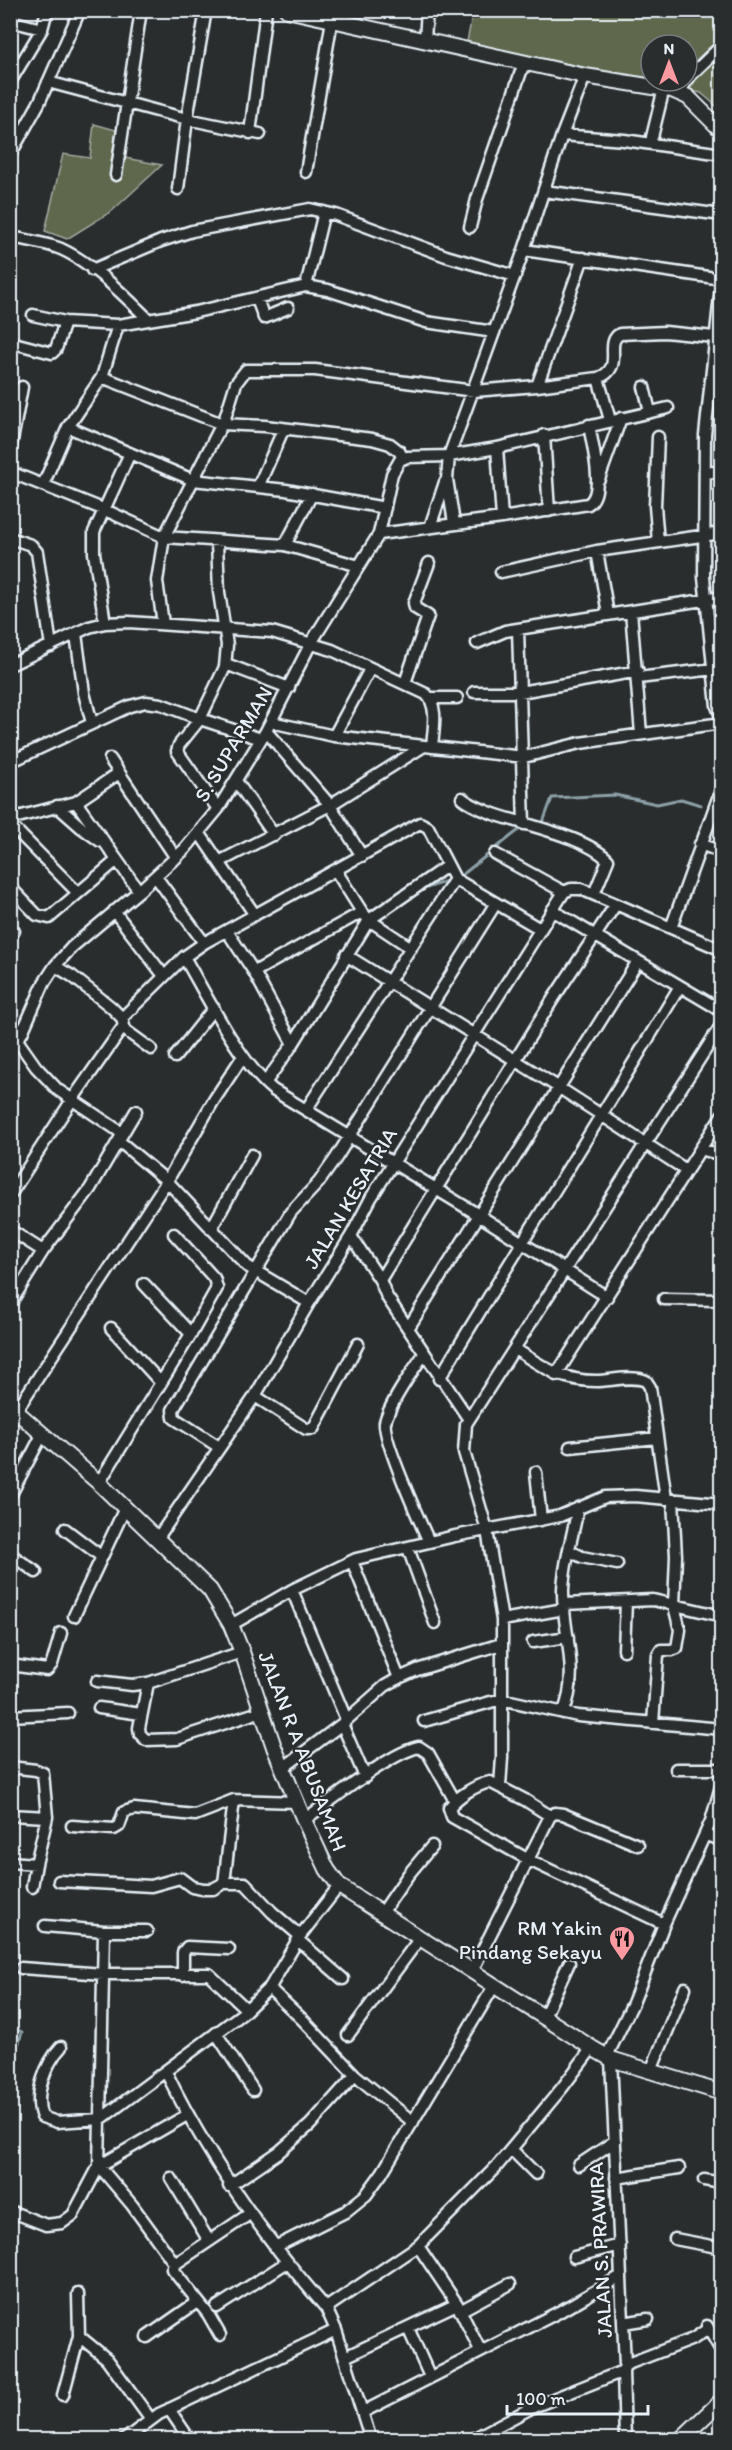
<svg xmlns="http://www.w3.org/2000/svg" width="732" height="2450" viewBox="0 0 732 2450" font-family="Itim,sans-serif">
<rect width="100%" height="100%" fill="#2a2d2e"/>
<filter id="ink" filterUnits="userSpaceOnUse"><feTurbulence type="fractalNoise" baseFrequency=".0167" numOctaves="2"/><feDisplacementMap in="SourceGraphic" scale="12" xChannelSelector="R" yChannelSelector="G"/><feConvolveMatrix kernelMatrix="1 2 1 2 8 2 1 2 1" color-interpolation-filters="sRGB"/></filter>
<g filter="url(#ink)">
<path fill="#5f684e" stroke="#a4aca3" stroke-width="1.5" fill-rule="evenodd" d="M473 11H721V110L701 93 467 42ZM651 45H687V81H651Z
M94 124 116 130 114 156 162 165 112 211 67 239 45 231 63 154 90 158Z"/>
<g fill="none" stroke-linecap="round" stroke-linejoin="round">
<path stroke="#8ca1a8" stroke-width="3" d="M542 825 552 798 615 795 657 804 681 799 701 805
M462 875 524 826
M421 890 447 881
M10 2026 22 2032 10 2072"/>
<defs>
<path id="minor" d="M10 21 42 29
M425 40 427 10
M10 82 42 29 47 10
M48 82 187 119 260 134
M679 92 691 75 722 45
M250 133 266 10
M562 135 624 140 722 154
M652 137 664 88
M10 155 39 103 80 10
M306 172 332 20
M116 175 141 10
M178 189 187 119 206 10
M544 191 722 215
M470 227 477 199 524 63
M10 237C27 240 45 243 61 249 92 263 125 296 149 320
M524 250 722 279
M92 270 161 241 192 231 310 209 336 215 446 256 515 276
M722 277 705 435 704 577 717 706 722 719
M306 286 324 212
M257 299 264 318 288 308
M33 315 65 322 118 325 196 312 306 286 328 290 426 322 494 332
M10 342 52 353 56 349 65 322
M102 377 222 424 265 426 372 439 390 444 399 451 403 458
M598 378 610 420
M537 386 583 258
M644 387 650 412
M68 427 193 480 286 490 385 508
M544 435 549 511
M658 437 655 506 658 542
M497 448 502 518
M10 451 22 387
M10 472 105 510 164 537 285 545 359 566
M705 473 722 471
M599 479 621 418
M43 485 68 427 102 377 118 325
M258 487 283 430
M454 523 447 479 449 456 524 250 562 135 585 76
M430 527 445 482
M379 534 502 518 588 504C606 493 592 444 589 425
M10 538 31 545 37 552 51 646
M217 542 219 592 227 645 225 667 200 719 179 745 177 751 218 809
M285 545 312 494
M597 551 608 614
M501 572 597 551 722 533
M631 611 641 734
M105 623 94 553V532L130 453
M163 624 157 581 164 537 225 418 236 383 246 370H315L474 391 537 386 598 378C626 368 603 343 620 334L665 332 714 337
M518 629 524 824
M76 634 84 693 92 723
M477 643 505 631 722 597
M226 664 289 688
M10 665 89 627 105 623 129 622 272 632 332 650 426 694C439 706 433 731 432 747
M638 678 714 669
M405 683 428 616 415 608 414 603 429 563
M474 692H520L638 671
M431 698H457
M271 722 334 736 524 757 580 743 722 723
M266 731 330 805 362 856
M334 736 370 669
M110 759 176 858
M10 762 130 706 146 702 161 704 200 719 261 739
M236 781 274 835
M462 798C470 805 481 809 491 813 524 825 585 836 608 860L594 894
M76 802 139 891
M57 806 82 828 100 841
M10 819 76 802 119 773
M10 824 78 893
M200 834 255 915
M700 844 722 852
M495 854 564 892
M219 862 330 805 424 746
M336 871 362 912
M156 877 202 940
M10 887 37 915 49 918 117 860
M552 910 722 1011
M114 911 164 976
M671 928 722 787
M227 931 254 972 293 1044
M10 936 14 931
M346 955 558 1087 686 1170
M184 957C207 996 239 1062 273 1090L477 1214 607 1297
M55 966 72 976 111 1007 122 1018 125 1030 151 1049
M254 972 362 912 369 920 447 866
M122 1018 184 957 204 943 420 823 428 827 455 879 540 929
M10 1021 22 1033
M17 1040 36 1067 58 1090 122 1133
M10 1046 22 1033 44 983 55 966 72 947 139 891 185 849 218 809 266 731 311 643 379 534 392 474 400 460 407 457 449 456 497 448 668 408
M175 1057 214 1008
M265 1083 293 1044 369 920 411 948
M306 1110 455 879
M119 1141 167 1181 247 1266 309 1303
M700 1149 722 1155
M10 1195 72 1100 123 1027
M211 1229 252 1155
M10 1230 43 1251
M351 1236 380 1280 387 1297 468 1418
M380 1280 553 999 616 904
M144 1284 191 1334
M664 1299 722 1300
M10 1304 43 1251 90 1189 136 1111
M409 1327 638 961
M111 1328 161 1383
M515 1349C543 1367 561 1381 596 1381 611 1381 632 1375 646 1381L650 1387 666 1499
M424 1354C413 1370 389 1404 385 1422 382 1438 420 1522 429 1542
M556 1375 722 1115
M439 1379C518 1247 601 1118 680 986
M255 1396 306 1429H313L358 1344
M16 1411 167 1181 214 1100 243 1056
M219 1447 174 1418 173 1410 291 1212 319 1182 336 1158 496 903
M570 1447 657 1438
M536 1472 541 1520
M99 1483 191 1334 217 1288 214 1278 174 1234
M10 1496 42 1435
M65 1529 102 1557
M157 1539 255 1396 309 1303 351 1236 371 1198 564 892 571 889H581L722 950
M408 1548 435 1623
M570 1551 582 1557 617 1564
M10 1554 36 1572
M352 1561 399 1678
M292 1590 346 1719
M564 1604 653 1600 722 1616
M74 1616 125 1508
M502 1620 564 1609
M231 1625 292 1590 356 1559 455 1536 560 1516 605 1497 635 1496 722 1504
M533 1642 568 1637
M624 1650 626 1602
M10 1665 47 1670 52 1664 61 1633
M97 1681 132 1685 148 1683 242 1652
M148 1683 139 1728 140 1734 146 1740 177 1739 262 1711
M99 1708 141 1714
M563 1713C581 1674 562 1630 563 1590 564 1562 573 1535 578 1508
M10 1716 68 1713
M424 1721 501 1699 578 1716 722 1729
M653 1723 658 1655 661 1650H672L677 1648 680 1630 674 1606 676 1556 673 1500
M342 1724 365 1777
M10 1767 36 1770 43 1773 47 1817 36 1864 10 1862
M283 1768 342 1724 385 1686 399 1678 417 1670 501 1644
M676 1769H722
M500 1786 502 1758V1620L487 1530 464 1452 466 1424 722 1024
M234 1800 224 1883H245L272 1912 300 1936
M10 1815 47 1817
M550 1816 525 1800 490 1782C476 1785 458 1796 449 1808L452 1817 529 1860 664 1924
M550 1816 555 1813 563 1814 638 1845
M304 1820C330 1802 391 1752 419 1747L428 1753 455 1801
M72 1826 114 1829 119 1826 124 1812 134 1809 195 1815 234 1800 298 1802
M705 1835 722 1840
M59 1881 151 1886 180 1878 192 1887 203 1889H213L224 1883
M32 1887 36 1864
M382 1913 408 1875 432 1846
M45 1926 104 1931H147
M298 1940 343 1979
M21 1968 104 1974H209L246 2009
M472 1971 550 1816
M183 1975V1952L187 1947 229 1949
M269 1988 302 2019 355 2075 413 2122
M544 2017 569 1963
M216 2033 253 2090
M348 2035 420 1938
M61 2047C46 2063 33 2095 42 2117L57 2122 101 2119 242 2014 270 1987 300 1936 339 1886
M607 2056 633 2003 664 1924 711 1821 722 1783
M611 2059 625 2365 623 2371 625 2440
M651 2071 685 1988
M166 2072C209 2160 262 2235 326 2308
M511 2149 536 2174
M579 2165 615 2141
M99 2166 132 2205 175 2264 172 2269 208 2314 220 2335
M99 2166 187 2115
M171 2178 209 2241
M616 2178 679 2168
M704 2180 722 2183
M229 2186 279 2152 310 2125 355 2075
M10 2211 46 2225 62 2223 73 2215 99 2166 104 1931
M675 2239 722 2248
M418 2246 457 2304 480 2350
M275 2247 345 2212 366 2195 382 2173 494 1986
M574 2257 620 2245
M175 2264 251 2213
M217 2307 286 2263
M460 2311 510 2284
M623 2323 648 2319
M707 2326 722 2352
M408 2328 430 2377
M79 2336 107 2359 151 2420
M147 2337 197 2302
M345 2357 457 2304
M625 2365 693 2339 708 2329
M63 2395 79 2336 78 2294
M169 2409 190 2440
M363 2412 559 2312 621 2276
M124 2440 159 2414 336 2330
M371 2440 336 2330 326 2308 418 2246 497 2166 562 2088 592 2048
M471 2440 533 2407 623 2371"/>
<path id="tertiary" d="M287 10 585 76 672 90 688 97 722 131
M10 1406 99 1483 210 1590 231 1625 242 1652 274 1747 304 1820 327 1869 339 1886 592 2048 611 2059 722 2093
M680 2440 722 2400"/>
</defs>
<use href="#minor" stroke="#e8f1f8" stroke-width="15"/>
<use href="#tertiary" stroke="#e8f1f8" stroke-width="18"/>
<use href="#minor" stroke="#2a2d2e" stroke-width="10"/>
<use href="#tertiary" stroke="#2a2d2e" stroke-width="14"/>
</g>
</g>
<defs>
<symbol id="restaurant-pin" viewBox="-11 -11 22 30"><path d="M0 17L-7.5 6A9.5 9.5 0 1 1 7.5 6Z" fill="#ff9aa2" stroke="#2a2d2e"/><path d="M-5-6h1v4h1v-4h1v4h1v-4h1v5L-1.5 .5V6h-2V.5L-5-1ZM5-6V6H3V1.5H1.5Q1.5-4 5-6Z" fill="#111"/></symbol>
</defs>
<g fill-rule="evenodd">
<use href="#restaurant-pin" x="607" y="1924" width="30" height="40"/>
</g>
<g text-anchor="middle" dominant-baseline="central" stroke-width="4.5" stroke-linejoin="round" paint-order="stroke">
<g font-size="21" fill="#e8f1f8" stroke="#2a2d2e">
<text transform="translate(233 744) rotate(-59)">S. SUPARMAN</text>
<text transform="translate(350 1198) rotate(-59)">JALAN KESATRIA</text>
<text transform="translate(303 1751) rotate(69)">JALAN R A ABUSAMAH</text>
<text transform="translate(600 2250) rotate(-93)">JALAN S. PRAWIRA</text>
</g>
<g font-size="21" fill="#e8f1f8" stroke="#2a2d2e" text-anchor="end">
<text x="602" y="1927">RM Yakin<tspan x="602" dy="24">Pindang Sekayu</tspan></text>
</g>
</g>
<rect width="732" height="2450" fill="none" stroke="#2a2d2e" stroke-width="36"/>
<rect x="18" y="18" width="696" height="2414" fill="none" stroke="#e8f1f8" stroke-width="2" filter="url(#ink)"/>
<g transform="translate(669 63)"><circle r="28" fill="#2a2d2e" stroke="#767b7f" stroke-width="1.5"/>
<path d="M0-4.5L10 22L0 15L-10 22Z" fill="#ff9aa2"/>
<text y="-9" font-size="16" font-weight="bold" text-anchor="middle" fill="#e8f1f8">N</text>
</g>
<path d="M507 2405v9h141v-9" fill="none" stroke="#e8f1f8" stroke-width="3"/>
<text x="516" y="2405" font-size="18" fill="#e8f1f8" stroke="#2a2d2e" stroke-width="4.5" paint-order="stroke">100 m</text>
</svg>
